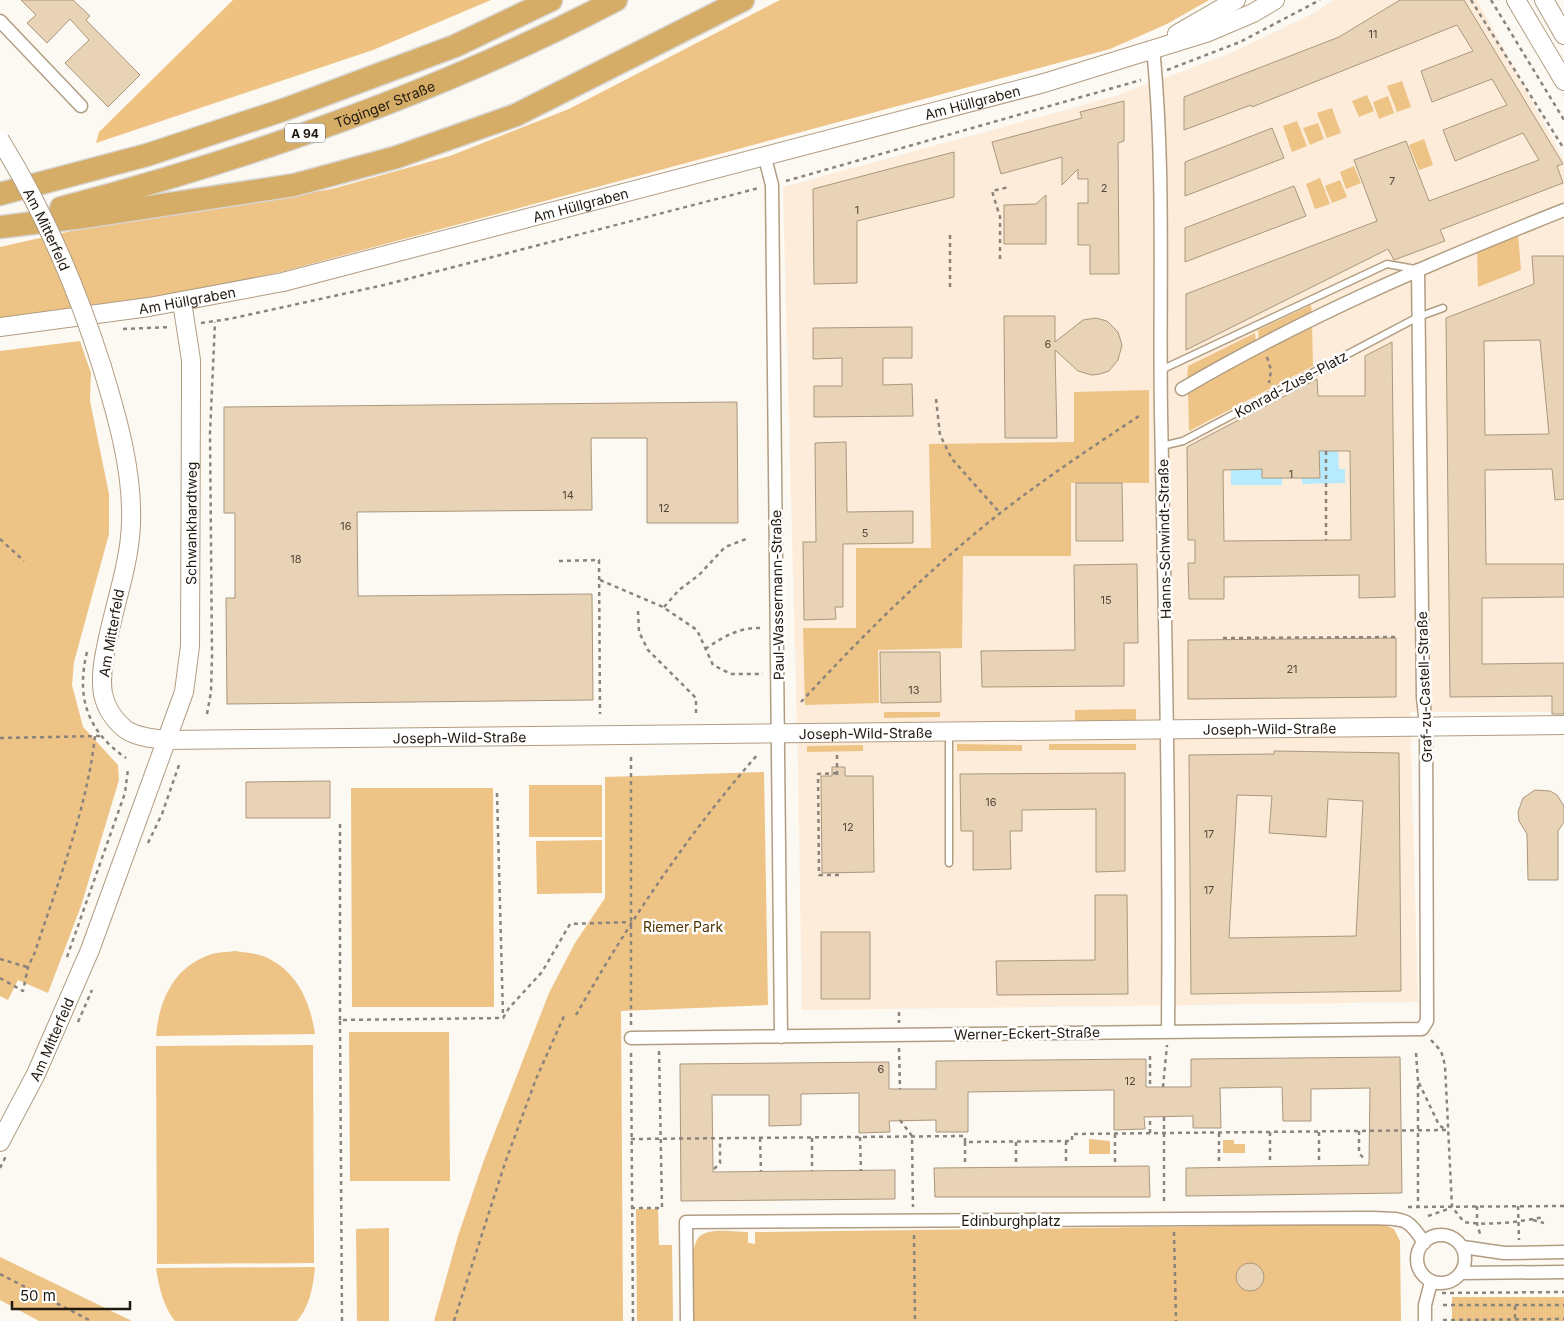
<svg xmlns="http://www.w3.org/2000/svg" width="1564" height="1321" viewBox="0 0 1564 1321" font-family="Inter,sans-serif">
<rect width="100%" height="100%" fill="#fcf8f2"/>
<path fill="#fcecd9" d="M1334 0H1477L1564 160V712H1410L1418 1002 802 1010 798 764 783 187 1113 97 1229 54 1312 14Z"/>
<path fill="#eec386" d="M780 0H1209L1167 24 1110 49 281 272 155 299 0 318V247L76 230 332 189 450 156 569 109Z
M1402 81 1411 107 1397 112 1387 86Z
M1367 95 1374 111 1359 117 1352 101Z
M1388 96 1394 113 1379 119 1373 102Z
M1332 108 1341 133 1327 138 1317 113Z
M1297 121 1307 146 1292 152 1283 126Z
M1318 123 1324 139 1310 145 1303 128Z
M1424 139 1433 165 1419 170 1409 145Z
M1354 166 1361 183 1346 189 1340 172Z
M1320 178 1330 204 1315 209 1306 184Z
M1340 180 1347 197 1332 203 1325 186Z
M1518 233 1521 270 1478 287 1477 249Z
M1311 305 1312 315 1259 339 1258 330Z
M1312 322 1313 366 1189 431 1188 391Z
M1255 333 1256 341 1187 382 1188 366Z
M80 341 91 373 90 401 109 494V534L74 662 72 685 83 727 118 765 119 780 81 906 48 993 18 980 8 1000 0 996V351Z
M1149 390V483H1071V556H963L962 648 878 650 879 703 805 705 803 628H856V548H931L929 444 1074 442V392Z
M1136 709V721H1075V710Z
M884 712H940V717L884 718Z
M957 744 1022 745V751H957Z
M1049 744H1136V750H1049Z
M863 745V751L807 752V746Z
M764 772 768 1005 621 1011 623 1321H434L458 1236 484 1160 549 993 575 943 605 898V777Z
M529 785H602V837H529Z
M351 788H493L494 1007H352Z
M602 840V893L537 894 536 841Z
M236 951C245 953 255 953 263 956 297 970 310 1001 315 1034L156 1036C159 1001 173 968 209 955 217 952 227 952 236 951Z
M349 1032H449L450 1181H350Z
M313 1045 314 1263 157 1264 156 1046Z
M1089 1139 1110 1141V1154H1089Z
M1223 1140H1234V1144H1245V1153H1223Z
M636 1209H658L659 1245H672L673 1321H637Z
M1382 1224 1394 1229 1400 1241 1401 1321H693C693 1303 687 1250 699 1237 709 1227 735 1232 748 1232V1243L755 1244V1232Z
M389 1228V1321H357L356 1229Z
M0 1257 132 1321H39L0 1300Z
M315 1267C313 1287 310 1306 297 1321H175C163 1306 159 1287 156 1268Z
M1452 1297H1564V1321H1452Z"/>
<path fill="#efc282" d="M233 0H491L373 50 96 143 99 132Z"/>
<path fill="#b8eafe" d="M1338 450 1339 469H1345V483L1302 484V478L1320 477 1319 451Z
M1231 469H1262V478H1282V485H1231Z"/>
<path fill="#e8d3b7" stroke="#aa977c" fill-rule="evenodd" d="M21 0H73L90 16 86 20 140 75 108 107 65 63 89 40 70 19 47 43 27 23 36 15Z
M1400 0H1464L1563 164 1557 166 1563 183 1440 230 1445 241 1394 260 1388 249 1186 350V294L1377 221 1354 160 1406 141 1429 201 1539 160 1523 133 1455 161 1443 130 1507 105 1492 79 1432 102 1421 71 1473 51 1457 25 1252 107 1251 105 1184 130V97L1339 37Z
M1124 101V141L1118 143 1119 274H1090V245H1078V203H1088V179H1078V169L1062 185V157L1001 174 992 142 1082 118 1080 112Z
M1272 128 1284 158 1185 196V162Z
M954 152V197L857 221V283L814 284 813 189Z
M1294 186 1306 216 1185 262V228Z
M1046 195V244H1004V205L1036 204Z
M1532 256H1564V499L1555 500 1552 469 1485 470 1486 564H1564V597L1482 598V664L1564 663V714H1552V696L1450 697 1446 318 1534 284ZM1540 340 1549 434 1485 435 1484 341Z
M1004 316H1055V342L1083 320 1096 318 1107 321 1118 332 1122 345 1118 360 1109 371 1100 374 1092 375 1078 371 1055 350 1057 438H1005Z
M912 327V358H883V385L912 384 913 416 814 417V386H842V358L813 359V328Z
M1392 342 1395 597 1359 598V575L1224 577V599H1189L1188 563H1195V540H1188L1187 447 1317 379 1318 396H1365V356ZM1319 451H1350L1351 540 1224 541 1223 470 1262 469V478H1320Z
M737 402 738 523H647V438H591L592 510 357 512 358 596 592 594 593 700 227 704 226 598H235V513H224V407Z
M846 442 847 512 913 511V543L843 544V607H835L836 619 804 620 803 542H816L815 443Z
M1076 483H1122L1123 541H1076Z
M1137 564 1138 643H1124V686L982 687 981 651 1075 650 1074 565Z
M1396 638V697L1188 699V640Z
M880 652H940L941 702 881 703Z
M1274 751 1399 753 1401 991 1191 994 1189 755 1274 754ZM1237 795 1272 796 1269 833 1326 837 1328 799 1363 801 1356 936 1229 938Z
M832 767H845V776H873L874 872 822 873 821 776H832Z
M1125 773V871L1096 872V809L1022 810V831H1010L1011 869 973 870V831H961L960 774Z
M330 781V818H246V782Z
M1535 790 1550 791 1557 795 1564 806V822L1558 831V880H1528L1527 834 1519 821 1518 812 1523 798Z
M1095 895H1127L1128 994 997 995 996 961 1095 960Z
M821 932H870V999H821Z
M1400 1057 1402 1193 1186 1196V1168L1369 1165 1370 1088 1311 1089V1121H1283L1282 1087 1220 1088 1221 1128H1193V1116L1144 1117 1145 1129 1114 1130V1090L968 1092V1132H936V1120L889 1121 890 1132 859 1133V1093L801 1094V1125L769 1126V1095H712L713 1172 895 1170V1199L681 1201 680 1064 889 1062V1089H936V1061L1146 1059V1087H1191V1059Z
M1149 1166 1150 1197H935L934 1168Z
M1236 1277a14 14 0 1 1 28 0a14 14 0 1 1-28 0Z"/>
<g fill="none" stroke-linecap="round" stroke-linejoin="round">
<defs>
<path id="lane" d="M1161 370 1387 264 1415 269
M1162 446 1183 441 1418 317 1443 308
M949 732V863"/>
<path id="street" d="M0 21 81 106
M1153 48C1165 169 1159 292 1161 413 1165 619 1170 825 1168 1031
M764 154 772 185 781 1037
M1182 389C1304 317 1433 262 1564 210
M631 1038 1422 1029 1427 1021 1426 725 1423 697 1418 270
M1417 1259a24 24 0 1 1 48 0a24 24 0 1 1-48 0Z
M1463 1247 1504 1253 1564 1252
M1461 1273 1564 1272
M687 1321 686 1222 1372 1218C1403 1220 1407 1215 1424 1243
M1425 1321V1305L1431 1282"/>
<g id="secondary">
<path d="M1516 0 1564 81"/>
<path d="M1544 0 1564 35"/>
<path d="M1177 34 1236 0"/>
<path id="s1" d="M0 327 149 307 283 282 1044 83 1206 33 1253 13 1275 0"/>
<path id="s2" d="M102 367C117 416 133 471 131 523 130 561 116 600 108 638 104 656 100 676 103 694 106 708 114 720 125 729 136 737 152 738 165 740L1564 725"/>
<path id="s3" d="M0 1142 36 1074 90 950 184 692 190 646 191 393V360L182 302"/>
</g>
<g id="highway">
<path d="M0 194 147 155 286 109 455 46 551 0"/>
<path id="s4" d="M61 208C251 158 442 91 616 0"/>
<path d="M0 227 83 217 294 185 397 157 516 115 743 0"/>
</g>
</defs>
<use href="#lane" stroke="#b19d82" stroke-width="9"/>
<use href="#street" stroke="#b19d82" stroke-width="15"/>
<use href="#secondary" stroke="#b19d82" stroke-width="20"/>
<use href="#highway" stroke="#d7d6d4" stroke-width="25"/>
<path stroke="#8a847c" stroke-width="2.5" stroke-dasharray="4 4" stroke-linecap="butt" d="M1471 0 1564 149
M1491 0 1564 120
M1167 70 1240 42 1320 0
M786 181 1141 80
M950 235V288
M1000 259V217L992 191 1009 187
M201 323 229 319 384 285 759 188
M123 329 170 327
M1267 357 1271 370 1269 383
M936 399 940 435 952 459 1000 513
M1326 451V540
M0 539 24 561
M559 561 599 560 600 714
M600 580 663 607 697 630 713 665 731 674H763
M664 607 679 590 699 575 725 547 746 539
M638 611 639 632 648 650 696 698V713
M1223 638 1397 637
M705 649C725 636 739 627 763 628
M87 652C76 697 87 731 126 758
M801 702C863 635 927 571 999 514 1044 479 1092 447 1139 416
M207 714 211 692 212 655 210 433 215 322
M0 738 101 736
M837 755V776
M837 773 818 774 819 875H841
M497 793 503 1016
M148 843 162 814 179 765
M67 957 125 793 128 769
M0 959 27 967
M0 978 23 991 28 967 35 952C58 882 87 809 95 736
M899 1012V1023
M576 1015C629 922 687 835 758 754
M340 1020V824
M78 1022 92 990
M631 1025V755
M1431 1040 1441 1051 1445 1065 1452 1207 1464 1222C1490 1226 1518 1222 1544 1217
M899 1048 900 1089
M631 1053 633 1321
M1416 1053 1418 1081V1206
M1150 1056V1087
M1419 1083 1439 1125 1446 1130
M1163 1087 1167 1045
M1164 1117V1205
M900 1120 912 1136 913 1207
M1359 1131V1153L1365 1160
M1270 1132V1163
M1319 1132V1163
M1150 1133V1117
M1219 1133V1163
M1115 1134V1165
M860 1137 861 1171
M760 1138 761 1171
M812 1138V1171
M631 1139 965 1136V1142L1072 1141V1134L1447 1130
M1066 1141V1164
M965 1142V1166
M1016 1142V1165
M0 1168 6 1156
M714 1169 720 1163V1139
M1477 1206V1224L1481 1237
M1518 1206 1519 1240
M1408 1207 1564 1206
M631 1208H662L659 1050
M1428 1216 1451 1208
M1533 1220 1544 1223
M1174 1232 1176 1321
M914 1235 915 1321
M0 1274 91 1321
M1442 1293 1564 1292
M1443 1305H1564
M1515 1306V1320
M1443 1320 1564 1319
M342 1321 340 1020 503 1018 509 1008 542 972 570 924 631 922
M454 1321 505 1163 536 1079 565 1014"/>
<use href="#lane" stroke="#fff" stroke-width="6"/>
<use href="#street" stroke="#fff" stroke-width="12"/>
<use href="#secondary" stroke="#fff" stroke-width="18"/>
<use href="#highway" stroke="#d6ad67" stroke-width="22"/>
<defs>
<g id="secondary-bridge">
<path id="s5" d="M0 140C44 211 77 288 102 367"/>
</g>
</defs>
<use href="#secondary-bridge" stroke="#b19d82" stroke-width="20" stroke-linecap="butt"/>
<use href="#secondary-bridge" stroke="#fff" stroke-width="18"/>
</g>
<g text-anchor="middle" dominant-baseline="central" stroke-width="5" stroke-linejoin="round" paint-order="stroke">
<g font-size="11" fill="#524839">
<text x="1373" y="34">11</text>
<text x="1392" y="181">7</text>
<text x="1104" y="188">2</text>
<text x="857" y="210">1</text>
<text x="1048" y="344">6</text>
<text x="1291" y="474">1</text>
<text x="568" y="495">14</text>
<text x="664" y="508">12</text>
<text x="346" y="526">16</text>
<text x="865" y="533">5</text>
<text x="296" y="559">18</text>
<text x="1106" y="600">15</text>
<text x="1292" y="669">21</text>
<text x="914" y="690">13</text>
<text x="991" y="802">16</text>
<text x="848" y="827">12</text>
<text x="1209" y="834">17</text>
<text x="1209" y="890">17</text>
<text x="881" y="1069">6</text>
<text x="1130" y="1081">12</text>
</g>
<rect fill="#fff" stroke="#635e57" stroke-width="1" x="285" y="123.5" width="40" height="19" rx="4"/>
<g font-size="12" font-weight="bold" fill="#20190f">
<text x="305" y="133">A 94</text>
</g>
<g font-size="14" fill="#20190f" stroke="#fff">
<text stroke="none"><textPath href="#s1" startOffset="999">Am Hüllgraben</textPath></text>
<text stroke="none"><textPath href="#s4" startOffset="340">Töginger Straße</textPath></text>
<text stroke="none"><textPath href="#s1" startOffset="594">Am Hüllgraben</textPath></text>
<text stroke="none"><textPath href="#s5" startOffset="101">Am Mitterfeld</textPath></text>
<text stroke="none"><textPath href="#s1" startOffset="189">Am Hüllgraben</textPath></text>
<text transform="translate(1291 384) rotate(-28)">Konrad-Zuse-Platz</text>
<text stroke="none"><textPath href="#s3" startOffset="656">Schwankhardtweg</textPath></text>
<text transform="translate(1164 539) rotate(-91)">Hanns-Schwindt-Straße</text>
<text transform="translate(777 595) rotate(-91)">Paul-Wassermann-Straße</text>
<text transform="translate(111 633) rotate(-80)">Am Mitterfeld</text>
<text transform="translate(1424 687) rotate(-92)">Graf-zu-Castell-Straße</text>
<text stroke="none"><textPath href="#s2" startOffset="1522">Joseph-Wild-Straße</textPath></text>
<text stroke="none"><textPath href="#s2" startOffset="1118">Joseph-Wild-Straße</textPath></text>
<text stroke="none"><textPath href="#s2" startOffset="712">Joseph-Wild-Straße</textPath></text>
<text transform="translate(1027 1033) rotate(-1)">Werner-Eckert-Straße</text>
<text stroke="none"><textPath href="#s3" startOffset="115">Am Mitterfeld</textPath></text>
<text x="1011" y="1220">Edinburghplatz</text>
</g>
<g font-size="14" fill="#503300" stroke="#fff">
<text x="683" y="926">Riemer Park</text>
</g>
</g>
<path d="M12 1301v8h118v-8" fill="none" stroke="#20190f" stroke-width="2.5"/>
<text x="20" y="1301" font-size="15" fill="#20190f" stroke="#ffffff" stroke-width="4" paint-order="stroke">50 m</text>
</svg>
